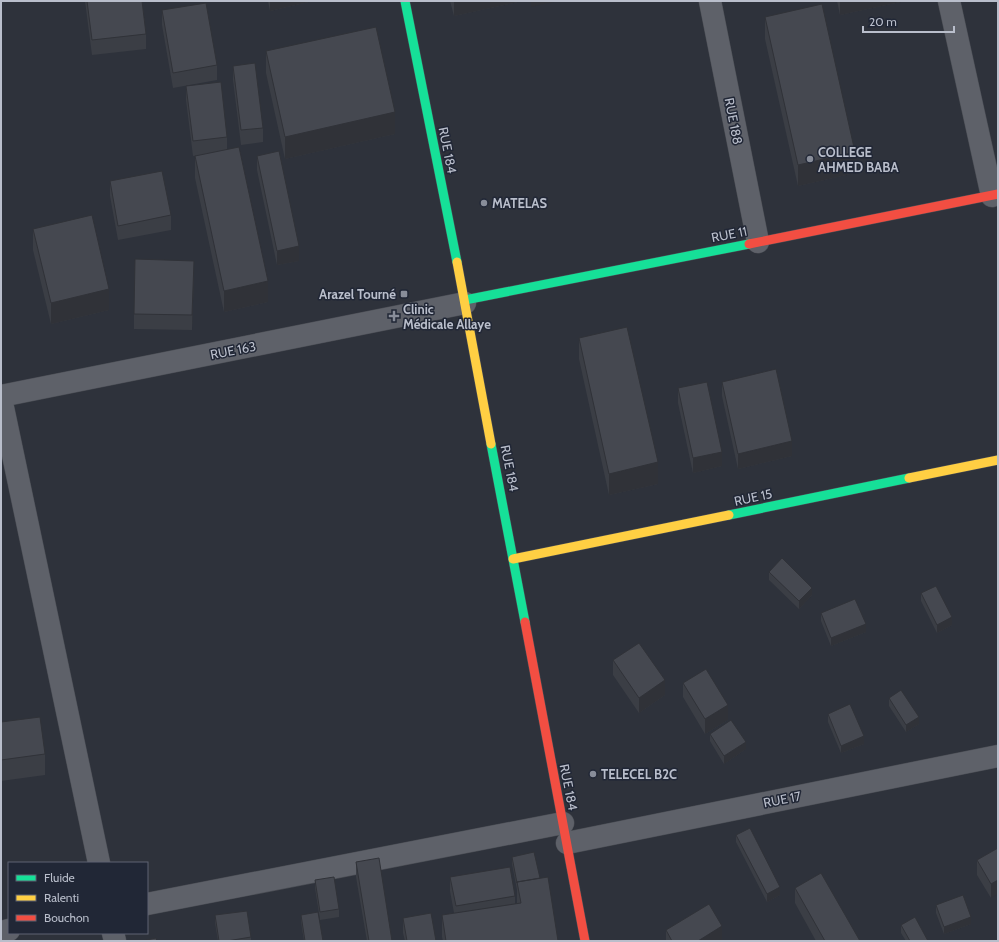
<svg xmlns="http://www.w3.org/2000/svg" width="999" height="942" viewBox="0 0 999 942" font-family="Cabin,sans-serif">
<rect width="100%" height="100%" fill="#2e323b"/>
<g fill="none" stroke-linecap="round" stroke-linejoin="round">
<defs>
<path id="street" d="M710 1 758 242
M949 1 992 196
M1 396 465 303
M1 398 99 863
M567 843 998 756
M147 904 563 823
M1 932 9 930
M113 933 115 941"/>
<path id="fast" d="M405 1 457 262
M465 300 749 244
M491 444 525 622
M729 515 909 478"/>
<path id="slow" d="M457 262 491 444
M909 478 998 460
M513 559 729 515"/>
<path id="jam" d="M749 244 998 194
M525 622 585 941"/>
</defs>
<use href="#street" stroke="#4a4d54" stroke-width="23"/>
<use href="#fast" stroke="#4a4d54" stroke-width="10"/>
<use href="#slow" stroke="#4a4d54" stroke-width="10"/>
<use href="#jam" stroke="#4a4d54" stroke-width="10"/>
<use href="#street" stroke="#5e6169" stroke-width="22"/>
<use href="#fast" stroke="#16e098" stroke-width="9"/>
<use href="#slow" stroke="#ffcf43" stroke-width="9"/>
<use href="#jam" stroke="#f24e42" stroke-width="9"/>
</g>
<path fill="#3b3e45" d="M85 1H142L146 34V49L92 55Z
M268 1H313L270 11Z
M450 1H518V2L454 16Z
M837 1H905L840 15Z
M162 10 217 65V80L173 88 162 25Z
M765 17 855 173 798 186 765 39Z
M266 51 395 134 285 159 266 73Z
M233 66 263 128V142L241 145 233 80Z
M186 86 227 137V150L268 302 224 312 195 178V156L202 155 193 156 186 100Z
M257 156 299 261 277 265 257 170Z
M110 181 171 215V230L118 240 110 196Z
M33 229 109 310 51 324 33 250Z
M194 276 192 330 134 329V314Z
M579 338 658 484 609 495 579 359Z
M722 382 792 456 738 469 722 396Z
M678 388 722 466 693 473 678 403Z
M769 572 812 595 799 609 769 580Z
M921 593 952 625 937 633 921 601Z
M821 613 866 632 831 646 821 621Z
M613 660 665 695 639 713 613 675Z
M683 683 728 720 705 734 683 697Z
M889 698 919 724 906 732 889 706Z
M828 714 864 744 841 753 828 722Z
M1 722 45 754V775L1 781Z
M710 734 746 749 724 764 710 741Z
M736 835 780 895 767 902 736 842Z
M998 848 991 898 977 875V860Z
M512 857 540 878 558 941H443L442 937V915L454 913 450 891V877L515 896V904H517V890L512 864Z
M356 862 392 941H367L356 877Z
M315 880 339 909V917L320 920 315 888Z
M795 888 860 941H816L795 903Z
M936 905 971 924 944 934 936 913Z
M215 915 251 937V941H218L215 923Z
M301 915 323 941H304L301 922Z
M403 918 436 941H405L403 933Z
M901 925 928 941H906L901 933Z
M666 930 722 940 666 941Z"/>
<path fill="#303238" d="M270 1H313L270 11Z
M454 1H518V2L454 16Z
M531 1H558L531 7Z
M840 1H905L840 15Z
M395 112V134L285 159V137Z
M855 152V173L798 186V165Z
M299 246V261L277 265V251Z
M194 261V276L192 330V315Z
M268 281V302L224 312V291Z
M109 289V310L51 324V303Z
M792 441V456L738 469V454Z
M722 452V466L693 473V458Z
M658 462V484L609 495V474Z
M812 588V595L799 609V601Z
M952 617V625L937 633V625Z
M866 624V632L831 646V638Z
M665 680V695L639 713V698Z
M728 705V720L705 734V719Z
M919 717V724L906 732V725Z
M864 736V744L841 753V746Z
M746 742V749L724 764V756Z
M998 880V894L991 898V884Z
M780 887V895L767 902V894Z
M971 917V924L944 934V927Z
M722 926V941H698Z"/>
<path fill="#454850" stroke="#303238" d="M87 1H142L146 34 92 40Z
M206 3 217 65 173 73 162 10Z
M822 4 855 152 798 165 765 17Z
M376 27 395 112 285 137 266 51Z
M255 63 263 128 241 130 233 66Z
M221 82 227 137 193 141 186 86Z
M239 147 268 281 224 291 195 156Z
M279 151 299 246 277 251 257 156Z
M162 171 171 215 118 226 110 181Z
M92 215 109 289 51 303 33 229Z
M135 259 194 261 192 315 134 314Z
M627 327 658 462 609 474 579 338Z
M776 369 792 441 738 454 722 382Z
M707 382 722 452 693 458 678 388Z
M782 558 812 588 799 601 769 572Z
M936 586 952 617 937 625 921 593Z
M855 599 866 624 831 638 821 613Z
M639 643 665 680 639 698 613 660Z
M706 669 728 705 705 719 683 683Z
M901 690 919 717 906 725 889 698Z
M850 704 864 736 841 746 828 714Z
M40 717 45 754 1 760V722Z
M731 720 746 742 724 756 710 734Z
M750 828 780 887 767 894 736 835Z
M998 848V880L991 884 977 860Z
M534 852 540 878 517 882V883L512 857Z
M379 858 392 941H369L356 862Z
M510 867 515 896 456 906 450 877Z
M821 873 860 941H825L795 888Z
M334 877 339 909 320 912 315 880Z
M548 877 558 941H446L442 915 521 903 517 882Z
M963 895 971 917 944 927 936 905Z
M709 904 722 926 698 941H672L666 930Z
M247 911 251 937 227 941H219L215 915Z
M318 912 323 941H305L301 915Z
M431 913 436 941H407L403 918Z
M915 917 928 941H910L901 925Z
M156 938 157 941H142Z"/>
<g fill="#888d99" stroke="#212736" stroke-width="1.5">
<circle cx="810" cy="159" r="4"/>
<circle cx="484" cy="203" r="4"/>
<rect x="400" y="290" width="8" height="8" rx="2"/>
<path d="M392 310h4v4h4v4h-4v4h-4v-4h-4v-4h4z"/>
<circle cx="593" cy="774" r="4"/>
</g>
<g text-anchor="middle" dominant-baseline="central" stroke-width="3" stroke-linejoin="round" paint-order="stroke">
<g font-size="13" fill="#b9becb" stroke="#212736">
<text transform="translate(734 121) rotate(79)">RUE 188</text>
<text transform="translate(448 150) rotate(79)">RUE 184</text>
<text transform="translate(729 234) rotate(-11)">RUE 11</text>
<text transform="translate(233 350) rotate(-11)">RUE 163</text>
<text transform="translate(510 468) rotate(79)">RUE 184</text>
<text transform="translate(753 497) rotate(-12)">RUE 15</text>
<text transform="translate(569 787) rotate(79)">RUE 184</text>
<text transform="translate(782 799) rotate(-11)">RUE 17</text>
</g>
<g font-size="13" font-weight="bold" fill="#b9becb" stroke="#212736" text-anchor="start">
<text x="818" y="152">COLLEGE<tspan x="818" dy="15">AHMED BABA</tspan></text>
<text x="492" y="203">MATELAS</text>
<text x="396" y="294" text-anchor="end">Arazel Tourné</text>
<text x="403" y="309">Clinic<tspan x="403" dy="15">Médicale Allaye</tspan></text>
<text x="601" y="774">TELECEL B2C</text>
</g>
</g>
<rect width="999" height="942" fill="none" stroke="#b9becb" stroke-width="4"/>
<rect x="8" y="862" width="140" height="72" fill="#212736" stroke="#5e6372"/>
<rect x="16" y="875" width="20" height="6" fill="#16e098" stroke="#5e6372"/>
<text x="44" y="882" font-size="12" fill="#b9becb">Fluide</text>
<rect x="16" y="895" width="20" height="6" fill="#ffcf43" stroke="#5e6372"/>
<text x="44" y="902" font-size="12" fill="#b9becb">Ralenti</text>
<rect x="16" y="915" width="20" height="6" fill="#f24e42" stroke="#5e6372"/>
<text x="44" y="922" font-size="12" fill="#b9becb">Bouchon</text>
<path d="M863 26v6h91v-6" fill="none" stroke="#b9becb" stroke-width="2"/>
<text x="869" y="26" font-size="12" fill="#b9becb" stroke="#212736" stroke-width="3" paint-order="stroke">20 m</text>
</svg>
